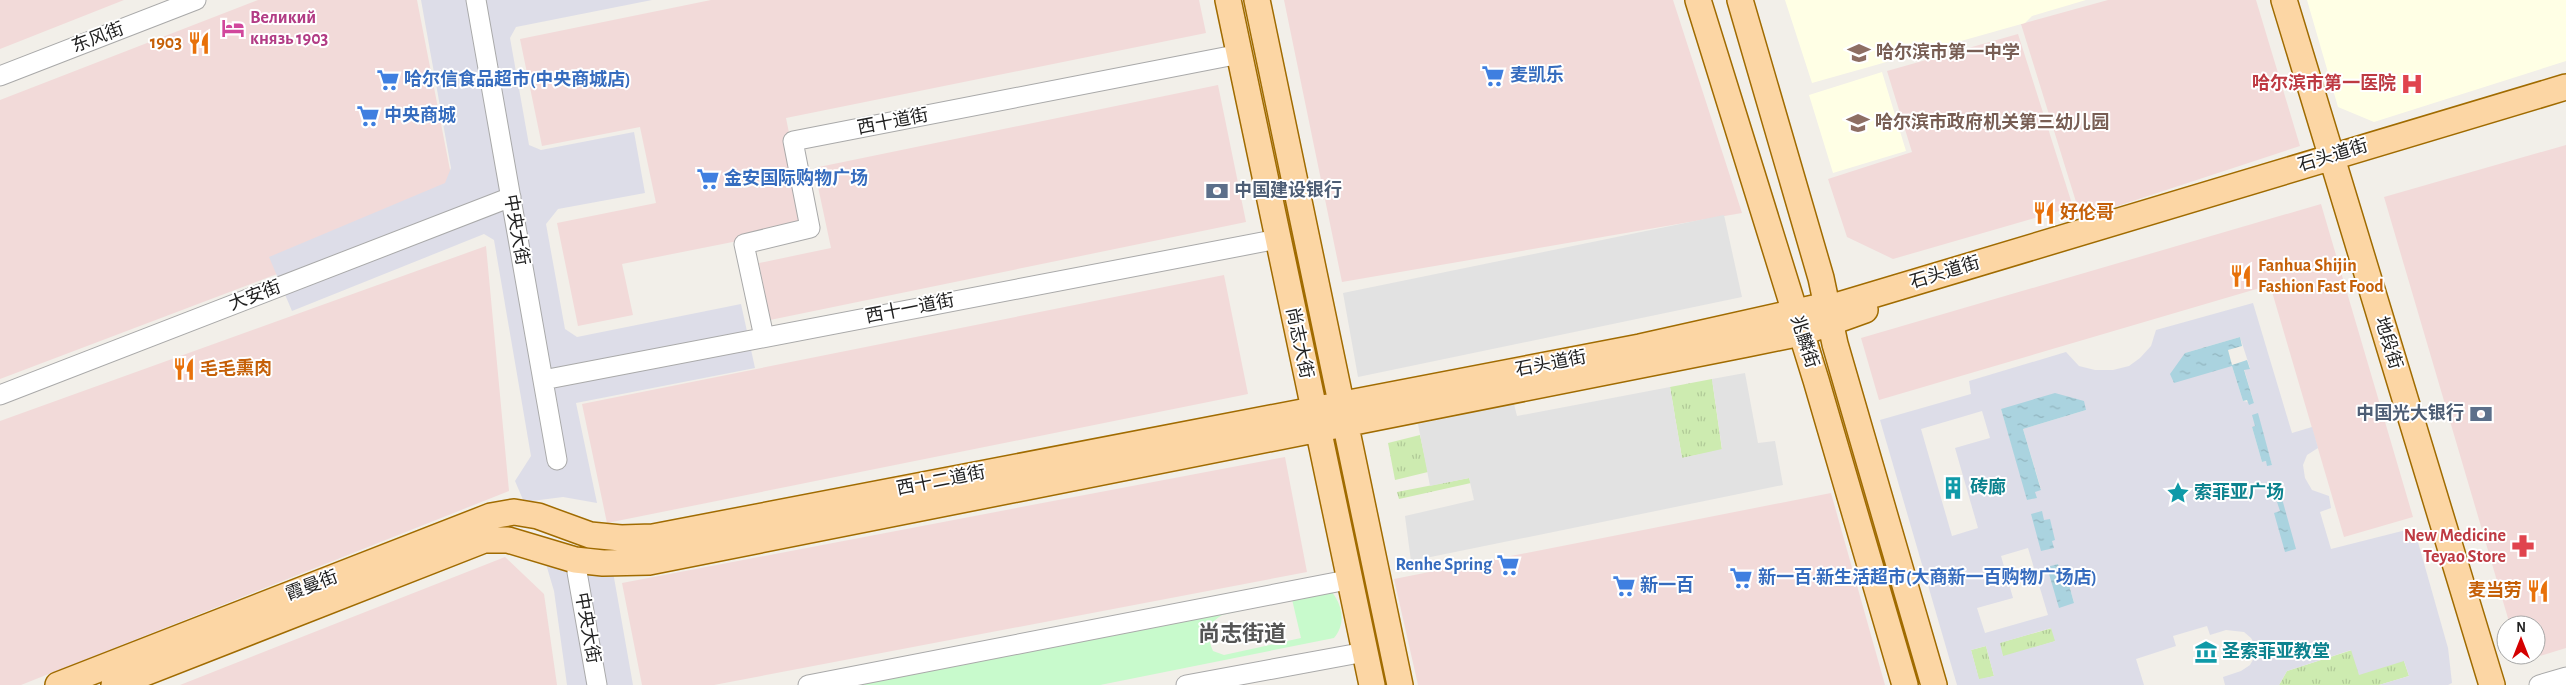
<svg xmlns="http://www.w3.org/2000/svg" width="2566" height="685" viewBox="0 0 2566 685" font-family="'Alegreya Sans','Noto Sans SC',sans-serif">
<defs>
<pattern id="grass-tufts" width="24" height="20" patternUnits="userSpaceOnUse" patternTransform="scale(1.25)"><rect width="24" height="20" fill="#cdebb0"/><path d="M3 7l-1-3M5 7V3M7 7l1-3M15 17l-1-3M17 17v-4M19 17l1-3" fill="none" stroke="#b0c997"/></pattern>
<pattern id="water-ripples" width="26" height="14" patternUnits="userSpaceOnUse" patternTransform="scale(1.25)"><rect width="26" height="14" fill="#aad3df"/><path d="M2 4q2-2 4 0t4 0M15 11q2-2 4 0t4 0" fill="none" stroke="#92b5bf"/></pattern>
</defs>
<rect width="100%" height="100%" fill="#f2efe9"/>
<path fill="#f2dad9" d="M0 0H124L0 49Z
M258 0H417L457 206 0 379V100Z
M711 0H1199L1206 33 786 118 808 227 622 264 633 315 578 326 557 223 656 203 640 127 542 146 520 39Z
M1284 0H1673L1742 213 1342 282Z
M2108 0H2256L2300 146 2081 218 2021 24Z
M2018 34 2073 207 1893 259 1847 237 1828 179 1912 152 1887 71Z
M1218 85 1246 222 770 320 759 263 831 248 814 168Z
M2566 145V648L2520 662 2519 655H2536V625H2510L2384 197Z
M2321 204 2413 517 2344 537 2270 285 1879 400 1861 338Z
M486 246 509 491 21 685H0V421Z
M1224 275 1248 394 607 523 582 404Z
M1285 457 1307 572 714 685H642L622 583Z
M1831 493 1885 685H1418L1394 579Z
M505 557 544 594 557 685H180Z"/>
<path fill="#ffffe5" d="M1785 0H2086L2032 16 2025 23 1812 83Z
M2307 0H2566V61L2374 122 2338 107Z
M1882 72 1906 151 1833 173 1809 95Z"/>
<path fill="url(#grass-tufts)" d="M1712 379 1722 450 1682 458 1670 387Z
M1420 435 1428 472 1395 480 1388 443Z
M1469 478 1471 483 1399 499 1397 492Z
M2052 628 2056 641 2003 657 1999 643Z
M1986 646 1994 676 1979 680 1971 650Z
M2352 650 2404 661 2409 676 2379 685H2279L2287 671Z"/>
<path fill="#c8facc" d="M1329 589C1342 602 1347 623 1334 638L1100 685H839L1287 600 1222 615C1206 625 1206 634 1213 651L1224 655 1301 638 1291 595Z"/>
<path fill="#e2e2e2" d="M1724 215 1742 297 1358 377 1343 293Z
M1745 373 1758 443 1775 441 1783 485 1411 561 1405 516 1474 500 1469 478 1430 486 1418 424 1514 404 1517 416 1670 387 1682 458 1722 449 1712 379Z"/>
<path fill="#dddde8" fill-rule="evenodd" d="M421 0H652L516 27 510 38 529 145 541 150 634 132 645 193 558 209 546 224 565 329 577 337 741 304 755 368 576 403 597 503 563 497 524 502 515 481 531 456 494 240 484 234 292 311 269 257 445 183 451 168Z
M2253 303 2292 433 2312 427 2318 448 2307 455 2303 465 2305 478 2312 490 2329 496 2331 508 2320 512 2331 549 2414 528 2448 648 2452 683 2448 685H2379L2409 676 2404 661 2359 675 2351 650 2287 671 2279 685H2225L2223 677 2241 671 2250 665 2254 658 2256 646 2251 638 2244 632 2226 630 2210 635 2207 626 2173 636 2176 646 2136 659 2144 685H1957L1880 420 1971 394 1969 381 2066 352 2079 366 2095 370H2113L2129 366 2140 358 2151 346 2156 330ZM2240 337 2250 368 2244 369 2254 403 2243 401 2232 366 2185 353ZM2001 409 2086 410 2023 429 2041 489 2035 491 2028 500ZM1982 411 1990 438 1955 448 1978 528 1952 536 1921 429ZM2257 414 2272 465 2266 461 2262 462 2252 427 2255 426ZM2028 548 2048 615 1985 633 1977 608 2013 598 2001 556ZM2058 564 2060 571 2065 570 2074 603 2047 568ZM2051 628 2055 641 2003 656 2000 643ZM1986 646 1994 676 1979 679 1971 650Z
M546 564 613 572 633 685H567L554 591Z"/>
<path fill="url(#water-ripples)" d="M2240 337 2242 346 2228 350 2232 365 2247 360 2250 369 2244 370 2254 403 2249 405 2247 400 2243 401 2232 366 2174 383 2170 374 2185 353Z
M2055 393 2084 401 2086 410 2023 429 2041 490 2035 492 2037 498 2027 500 2001 409Z
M2258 413 2272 465 2267 466 2266 461 2262 462 2252 427 2255 426 2252 415Z
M2281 495 2296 549 2285 552 2274 513 2280 511 2275 496Z
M2042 511 2044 520 2050 519 2055 540 2052 541 2054 548 2041 551 2031 514Z
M2058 564 2060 571 2065 570 2074 603 2059 608 2047 567Z"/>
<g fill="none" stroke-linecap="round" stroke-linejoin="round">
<defs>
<path id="minor" d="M476 0 557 460
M0 76 196 0
M764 337 744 244 810 228 793 141 1240 54
M543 380 1278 239
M0 395 511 197
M577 572 597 685
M808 685 1352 579
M1186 685 1365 652
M2539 685 2566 677"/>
<path id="major" d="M1228 0 1372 685
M1257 0 1400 685
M1698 0 1816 380 1905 685
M1740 0 1821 278 1835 344 1934 685
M2284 0 2492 685
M58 685 491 516 514 512 538 516 590 535 621 538 653 537 1640 347 1827 305H1839L2566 87
M114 685 484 540H508L575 560 603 563 649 562 1747 344 1801 333 1865 310"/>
</defs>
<use href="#minor" stroke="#a9a9a9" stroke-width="21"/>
<use href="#major" stroke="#a06b00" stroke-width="28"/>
<use href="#minor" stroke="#fff" stroke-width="19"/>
<use href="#major" stroke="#fcd6a4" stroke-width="25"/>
</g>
<defs>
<symbol id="hotel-bare" viewBox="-9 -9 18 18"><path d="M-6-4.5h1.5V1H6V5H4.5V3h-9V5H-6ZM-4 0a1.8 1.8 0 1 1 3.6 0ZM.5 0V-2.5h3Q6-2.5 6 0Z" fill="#d1479c" stroke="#fff" stroke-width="2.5" paint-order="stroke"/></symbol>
<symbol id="restaurant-bare" viewBox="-9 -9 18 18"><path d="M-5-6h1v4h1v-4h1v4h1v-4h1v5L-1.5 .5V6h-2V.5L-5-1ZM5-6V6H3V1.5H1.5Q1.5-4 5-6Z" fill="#e8710a" stroke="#fff" stroke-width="2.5" paint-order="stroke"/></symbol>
<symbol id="school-bare" viewBox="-9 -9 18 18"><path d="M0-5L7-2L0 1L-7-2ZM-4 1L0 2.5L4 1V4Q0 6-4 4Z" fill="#8d6e63" stroke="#fff" stroke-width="2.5" paint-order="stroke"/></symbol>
<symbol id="supermarket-bare" viewBox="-9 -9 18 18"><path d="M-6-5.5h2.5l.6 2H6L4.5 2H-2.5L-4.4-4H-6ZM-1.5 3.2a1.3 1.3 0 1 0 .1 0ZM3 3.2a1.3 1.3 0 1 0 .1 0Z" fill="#3f7fe0" stroke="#fff" stroke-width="2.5" paint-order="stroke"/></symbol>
<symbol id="hospital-bare" viewBox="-9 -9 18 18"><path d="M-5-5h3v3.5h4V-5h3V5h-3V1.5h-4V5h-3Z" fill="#e0444e" stroke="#fff" stroke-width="2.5" paint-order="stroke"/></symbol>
<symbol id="bank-bare" viewBox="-9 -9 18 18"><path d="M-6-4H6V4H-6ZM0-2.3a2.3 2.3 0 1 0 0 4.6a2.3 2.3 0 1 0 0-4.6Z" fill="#5c6f8a" stroke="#fff" stroke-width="2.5" paint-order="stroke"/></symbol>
<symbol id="building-bare" viewBox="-9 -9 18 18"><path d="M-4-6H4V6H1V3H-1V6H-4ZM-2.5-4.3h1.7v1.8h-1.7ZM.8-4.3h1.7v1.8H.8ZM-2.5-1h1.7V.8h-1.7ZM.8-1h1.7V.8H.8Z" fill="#0f9aa8" stroke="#fff" stroke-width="2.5" paint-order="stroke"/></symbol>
<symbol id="sight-bare" viewBox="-9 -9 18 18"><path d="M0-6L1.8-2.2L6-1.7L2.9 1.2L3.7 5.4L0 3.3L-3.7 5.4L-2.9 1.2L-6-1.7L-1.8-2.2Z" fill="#0f9aa8" stroke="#fff" stroke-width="2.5" paint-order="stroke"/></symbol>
<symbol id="pharmacy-bare" viewBox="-9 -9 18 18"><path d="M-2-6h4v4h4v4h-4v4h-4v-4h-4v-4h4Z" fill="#e0444e" stroke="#fff" stroke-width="2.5" paint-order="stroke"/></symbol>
<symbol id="museum-bare" viewBox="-9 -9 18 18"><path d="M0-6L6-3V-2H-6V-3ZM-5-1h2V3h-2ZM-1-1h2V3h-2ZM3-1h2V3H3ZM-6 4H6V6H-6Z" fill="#0f9aa8" stroke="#fff" stroke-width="2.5" paint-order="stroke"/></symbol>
</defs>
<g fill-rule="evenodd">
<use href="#hotel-bare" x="217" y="12" width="32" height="32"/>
<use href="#restaurant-bare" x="183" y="27" width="32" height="32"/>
<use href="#school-bare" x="1843" y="37" width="32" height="32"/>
<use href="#supermarket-bare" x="1477" y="60" width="32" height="32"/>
<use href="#supermarket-bare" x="372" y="64" width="32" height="32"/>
<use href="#hospital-bare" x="2396" y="68" width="32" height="32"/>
<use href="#supermarket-bare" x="352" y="100" width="32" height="32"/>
<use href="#school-bare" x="1842" y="107" width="32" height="32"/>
<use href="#supermarket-bare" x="692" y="163" width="32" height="32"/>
<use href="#bank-bare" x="1201" y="175" width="32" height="32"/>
<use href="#restaurant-bare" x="2028" y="197" width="32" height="32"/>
<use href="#restaurant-bare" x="2225" y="260" width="32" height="32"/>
<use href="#restaurant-bare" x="168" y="353" width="32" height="32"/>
<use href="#bank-bare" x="2465" y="398" width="32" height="32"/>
<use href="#building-bare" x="1937" y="472" width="32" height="32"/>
<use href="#sight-bare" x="2162" y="477" width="32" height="32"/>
<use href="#pharmacy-bare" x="2507" y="530" width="32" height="32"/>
<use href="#supermarket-bare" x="1492" y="549" width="32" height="32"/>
<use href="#supermarket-bare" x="1725" y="562" width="32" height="32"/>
<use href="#supermarket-bare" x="1608" y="570" width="32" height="32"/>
<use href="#restaurant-bare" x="2522" y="575" width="32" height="32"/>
<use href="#museum-bare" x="2190" y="636" width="32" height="32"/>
</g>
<g text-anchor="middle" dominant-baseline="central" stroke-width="4" stroke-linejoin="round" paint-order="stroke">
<g font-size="18" font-weight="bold" fill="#b23c85" stroke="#fff" text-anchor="start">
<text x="250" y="18">Великий<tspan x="250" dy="21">князь 1903</tspan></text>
</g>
<g font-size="18" fill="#222" stroke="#fff">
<text transform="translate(98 38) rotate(-21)">东风街</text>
<text transform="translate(893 122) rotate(-11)">西十道街</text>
<text transform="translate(2333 156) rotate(-17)">石头道街</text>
<text transform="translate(516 230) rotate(80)">中央大街</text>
<text transform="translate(1945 273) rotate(-17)">石头道街</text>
<text transform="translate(255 296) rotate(-21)">大安街</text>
<text transform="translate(910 309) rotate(-11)">西十一道街</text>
<text transform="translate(1804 342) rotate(72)">兆麟街</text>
<text transform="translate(1299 343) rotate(78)">尚志大街</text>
<text transform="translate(2388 343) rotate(73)">地段街</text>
<text transform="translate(1551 364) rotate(-11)">石头道街</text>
<text transform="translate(941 481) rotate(-11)">西十二道街</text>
<text transform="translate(312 586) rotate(-21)">霞曼街</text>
<text transform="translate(587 628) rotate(80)">中央大街</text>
</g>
<g font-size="18" font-weight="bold" fill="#c56008" stroke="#fff" text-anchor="start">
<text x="182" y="43" text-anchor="end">1903</text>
<text x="2060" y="213">好伦哥</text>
<text x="2258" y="266">Fanhua Shijin<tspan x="2258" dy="21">Fashion Fast Food</tspan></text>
<text x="200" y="369">毛毛熏肉</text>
<text x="2522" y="591" text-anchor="end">麦当劳</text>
</g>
<g font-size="18" font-weight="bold" fill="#785e54" stroke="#fff" text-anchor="start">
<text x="1876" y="53">哈尔滨市第一中学</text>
<text x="1875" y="123">哈尔滨市政府机关第三幼儿园</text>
</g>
<g font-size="18" font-weight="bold" fill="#366cbe" stroke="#fff" text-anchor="start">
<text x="1510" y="76">麦凯乐</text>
<text x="404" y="80">哈尔信食品超市(中央商城店)</text>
<text x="384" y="116">中央商城</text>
<text x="724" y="179">金安国际购物广场</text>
<text x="1492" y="565" text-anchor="end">Renhe Spring</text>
<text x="1758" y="578">新一百·新生活超市(大商新一百购物广场店)</text>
<text x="1640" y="586">新一百</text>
</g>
<g font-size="18" font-weight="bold" fill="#be3a42" stroke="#fff" text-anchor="end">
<text x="2396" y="84">哈尔滨市第一医院</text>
<text x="2506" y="536">New Medicine<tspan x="2506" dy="21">Teyao Store</tspan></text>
</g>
<g font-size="18" font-weight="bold" fill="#4e5e75" stroke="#fff" text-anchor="start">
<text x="1234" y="191">中国建设银行</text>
<text x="2464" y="414" text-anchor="end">中国光大银行</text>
</g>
<g font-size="18" font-weight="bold" fill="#0d838f" stroke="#fff" text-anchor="start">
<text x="1970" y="488">砖廊</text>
<text x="2194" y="493">索菲亚广场</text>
<text x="2222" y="652">圣索菲亚教堂</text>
</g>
<g font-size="22" font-weight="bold" fill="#555" stroke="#fff">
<text x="1242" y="634">尚志街道</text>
</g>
</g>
<g transform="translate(2521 640)"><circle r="24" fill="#ffffff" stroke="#a7a7a7"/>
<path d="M0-4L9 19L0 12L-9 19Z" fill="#d40000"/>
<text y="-8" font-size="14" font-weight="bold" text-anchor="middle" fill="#222222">N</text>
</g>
</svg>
